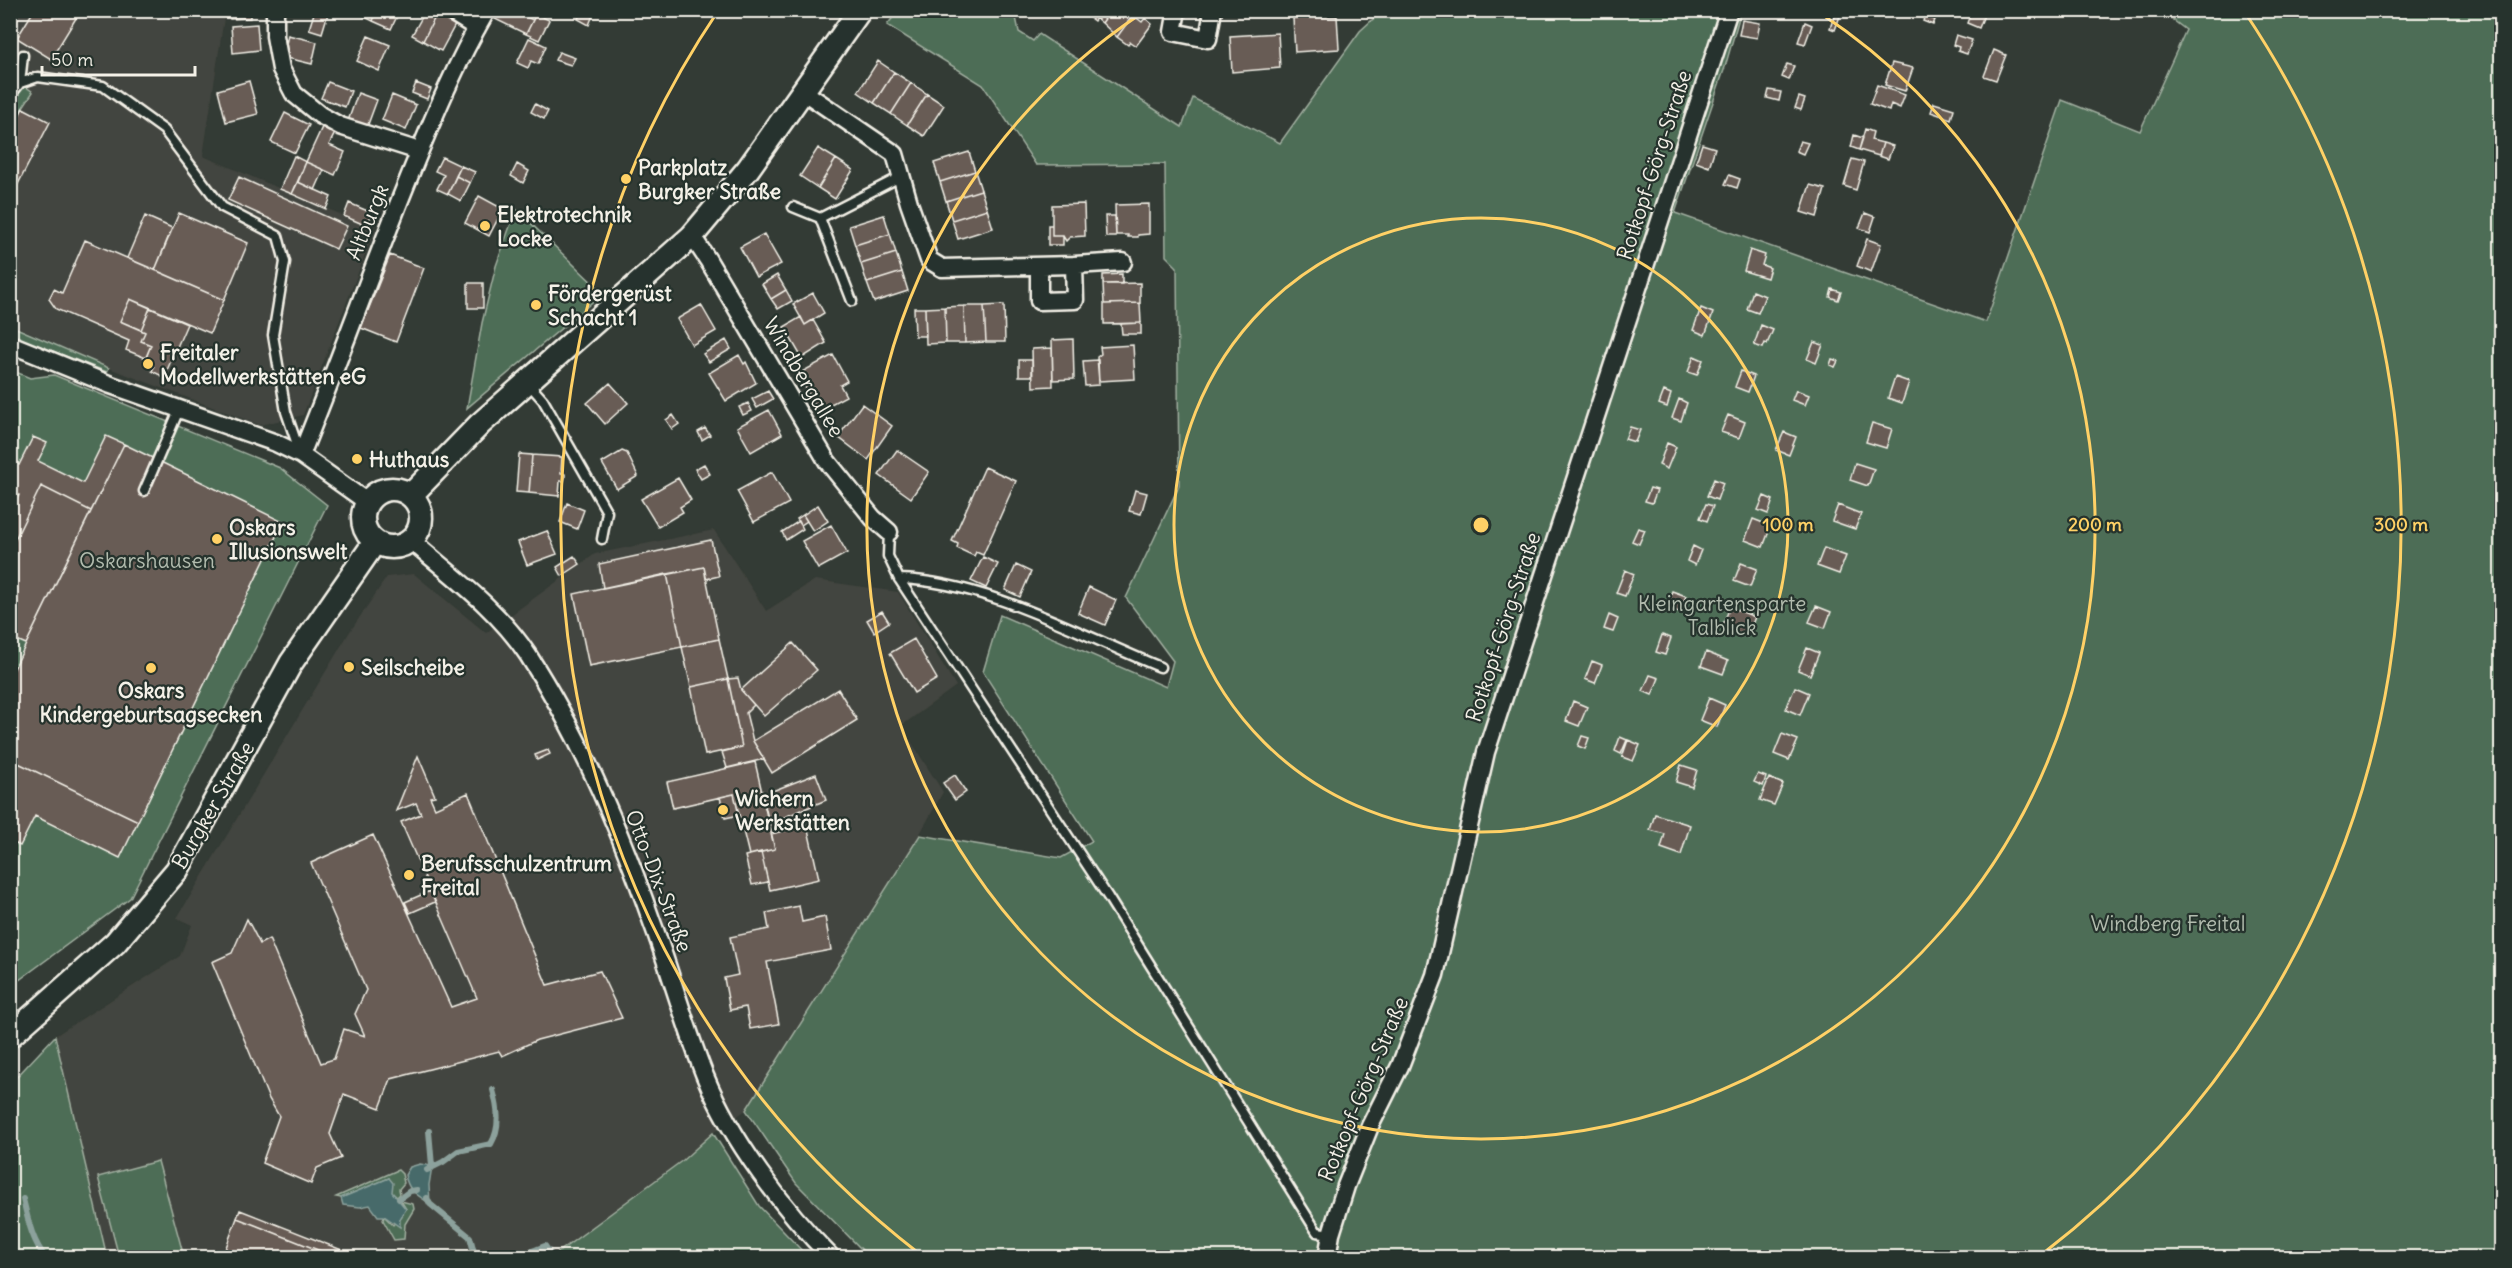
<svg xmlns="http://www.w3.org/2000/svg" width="2512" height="1268" viewBox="0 0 2512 1268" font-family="Delius,sans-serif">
<rect width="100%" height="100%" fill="#333b35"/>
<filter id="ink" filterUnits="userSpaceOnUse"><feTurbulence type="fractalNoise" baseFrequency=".0167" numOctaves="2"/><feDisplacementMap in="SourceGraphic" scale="12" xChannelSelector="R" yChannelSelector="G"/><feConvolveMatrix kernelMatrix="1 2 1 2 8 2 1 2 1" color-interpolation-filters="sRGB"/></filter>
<g filter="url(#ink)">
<path fill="#43453f" d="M11 11H225L203 156 375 229 303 415 260 425 109 368 11 324V125L33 92 11 76Z
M714 530 766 611 815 580 898 592 956 686 901 726 943 792 906 859 746 1110 713 1133 683 1160 552 1257H107L55 1036 180 956 192 925 177 918 349 633 387 577 414 574 486 633 595 554Z"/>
<path fill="#4e6d57" stroke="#a1afa0" stroke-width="1.5" d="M898 11H1005L1016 17 1019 32 1033 41 1039 34 1182 127 1193 98 1280 143 1360 31 1382 11H1741L1725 67 1675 213 1986 322 2062 100 2140 131 2186 30 2161 11H2501V1257H869L796 1183 746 1110 920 835 1061 858 1092 841 983 672 1000 615 1166 687 1173 661 1126 598 1179 486 1177 267 1166 256 1165 164 1036 165 983 85 887 25Z
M11 76 33 92 11 125Z
M516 209 603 293 467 408 482 323 496 266Z
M11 324 14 327 109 368 107 372 11 335Z
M11 370 30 378 54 375 280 468 327 505 130 898 11 986Z
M55 1036 107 1257H11V1083Z
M713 1133 759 1206 808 1257H552L683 1160Z
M158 1161 184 1257H119L98 1177Z
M398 1170 402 1174 404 1183 399 1189 400 1194 397 1197 391 1192 389 1178 341 1198 336 1197Z
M401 1201 413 1204 414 1209 405 1224 404 1239 394 1240 383 1220 384 1216 393 1225 406 1209Z"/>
<path fill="#466b6a" stroke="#8ca19c" stroke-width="1.5" d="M420 1164 432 1166 429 1185 430 1204C416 1193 409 1193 405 1175L410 1167Z
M389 1178 393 1183 392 1192 406 1209 400 1219V1227L384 1216H378L370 1205 360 1207 343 1205 341 1198Z"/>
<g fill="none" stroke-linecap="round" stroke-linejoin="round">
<path stroke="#8ca19c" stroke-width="6" d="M429 1131 432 1166
M427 1170 443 1162 458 1151 491 1144C501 1127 498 1108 493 1090
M427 1198 430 1204 470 1237 474 1252C502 1258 518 1258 545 1246L553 1258
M23 1199C28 1220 32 1241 46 1258
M399 1199 410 1191 417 1190"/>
</g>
<path fill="#675b55" stroke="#f4f1e8" stroke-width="1.5" d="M34 10H81L51 59 17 38Z
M230 10H250V18L230 19Z
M315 10H329L322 33 309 29Z
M365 10H377L373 21 363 16Z
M377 10 399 12 391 29 373 21Z
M426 10 436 15 423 41 412 35Z
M499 10H512L533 20 526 34 495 19Z
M582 10H595L589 25 578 19Z
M1072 10H1085L1081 17Z
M1085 10H1111L1102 23 1096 18 1094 21 1083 13Z
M1111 10H1127L1133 15 1117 37 1102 23Z
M1958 10H1986L1979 28 1967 23 1970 15Z
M536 14 549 20 539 40 526 34Z
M1835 14 1840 16 1835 30 1830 28Z
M436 15 455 25 441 51 423 41Z
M1133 15 1142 22 1145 18 1152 24 1136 46 1130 42 1128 45 1117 37Z
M1337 16 1339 49 1295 52 1293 18Z
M1925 16 1935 20 1933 25 1923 21Z
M1742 20 1760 23 1757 38 1739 35Z
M1805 22 1812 25 1805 44 1798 42Z
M257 24 259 50 233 53 231 26Z
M1278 33 1280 68 1232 72 1230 36Z
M288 35 317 42 312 64 283 57Z
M1956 35 1972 40 1967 54 1958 51 1959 47 1953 45Z
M368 36 390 45 379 71 357 61Z
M529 38 546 46 538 64 531 61 528 68 517 63Z
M1994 50 2006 55 1996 80 1984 76Z
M559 52 575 58 571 65 555 60Z
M878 61 894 72 874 103 858 92Z
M1892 63 1913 68 1905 91 1885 85Z
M1787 64 1794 66 1789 80 1782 77Z
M894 72 911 83 891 114 874 103Z
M249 81 258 114 226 122 218 90Z
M328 82 351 91 345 107 321 98Z
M416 83 431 89 427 99 412 93Z
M911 83 927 94 907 125 891 114Z
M1877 85 1905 95 1900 108 1891 104 1889 111 1870 104Z
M1769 90 1781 92 1779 101 1767 98Z
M358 93 377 100 367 127 348 121Z
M927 94 944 105 924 136 907 125Z
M392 95 416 105 406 130 382 120Z
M1799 97 1805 99 1801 110 1795 108Z
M1934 103 1954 109 1951 119 1931 112Z
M535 104 548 111 544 119 531 112Z
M23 108 50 122 17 186 10 183V133Z
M285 113 309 125 295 153 271 142Z
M323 125 336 131 329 145 345 152 335 175 306 162Z
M1865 129 1873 132 1871 140 1883 143 1879 156 1859 150Z
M1854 135 1863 138 1859 150 1851 147Z
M1800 141 1808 143 1803 154 1796 151Z
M1883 143 1893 146 1888 159 1879 156Z
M1702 144 1715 148 1709 167 1696 162Z
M818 148 836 159 818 188 800 176Z
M969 152 975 171 940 182 934 163Z
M294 156 306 162 292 194 280 189Z
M442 157 461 166 448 194 437 189 444 175 435 171Z
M836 159 853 170 835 199 818 188Z
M1852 159 1864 162 1856 190 1844 186Z
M306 162 324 170 315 190 298 182Z
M517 164 529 171 523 183 511 176Z
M461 166 475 172 470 183 456 176Z
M975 171 981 190 946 201 940 182Z
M1729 175 1740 179 1737 188 1725 184Z
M456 176 470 183 461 201 448 194Z
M239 177 347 226 336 249 228 200Z
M298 182 331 197 326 209 292 194Z
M1810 185 1825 189 1817 217 1801 212Z
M981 190 987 209 952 220 946 201Z
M479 196 503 209 489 236 465 223Z
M349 203 372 213 367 226 344 216Z
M1084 204 1085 236 1070 237 1066 241 1063 236H1052V205Z
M1149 204V234L1138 235V237H1128V235H1116L1115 205Z
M987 209 993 228 958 239 952 220Z
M179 213 248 243 224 300 155 270Z
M1865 213 1875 217 1870 232 1859 228Z
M884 215 890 234 855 245 849 226Z
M145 216 172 228 155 270 127 258Z
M1105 216H1115L1116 237H1106Z
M1048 225H1052V236H1063V245H1048Z
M764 234 781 264 756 277 740 247Z
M890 234 896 253 861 264 855 245Z
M1867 239 1881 244 1871 272 1857 266Z
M85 240 224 300 210 333 130 299 120 321 145 332 141 341 151 345 146 358 126 350 129 341 56 309 49 299 54 289 62 293Z
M1750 250 1765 255 1762 265 1770 268 1767 278 1744 271Z
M896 253 902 272 867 283 861 264Z
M390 255 424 268 396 342 361 328Z
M902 272 908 291 874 302 867 283Z
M1122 274V284H1103V275Z
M777 275 786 290 771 299 762 284Z
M468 283H483V308H468Z
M1140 283V303L1104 304 1103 284Z
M1832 289 1841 292 1838 300 1830 297Z
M786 290 792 301 778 309 771 299Z
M1753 291 1765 296 1758 313 1747 309Z
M813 293 824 313 805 325 793 304Z
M130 299 150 308 141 330 120 321Z
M1140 303 1141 323 1104 324V304Z
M701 305 716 331 692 345 677 319Z
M1004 305 1005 342H986L984 306Z
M964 306 965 343H946L945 307Z
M964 306H984L986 342 965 343Z
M945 307 946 343 926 344 925 308Z
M150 308 187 324 164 377 152 371 154 367 144 362 151 345 141 341 145 332 141 330Z
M914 308H925L926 336H915Z
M1701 308 1713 313 1705 335 1693 330Z
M801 317 805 325 813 320 826 343 802 358 784 327Z
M1141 323V334H1122L1121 324Z
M1761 325 1773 330 1767 344 1765 343 1763 348 1754 345Z
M1073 339 1074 379 1053 380 1052 340Z
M726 340 731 349 709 362 703 354Z
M1814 342 1823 345 1816 363 1807 359Z
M1133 345 1135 379 1099 381 1097 357 1101 354 1100 347Z
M1052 348 1053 386 1033 387 1032 349Z
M739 355 744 364 746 362 756 383 726 401 709 373Z
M833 355 847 381 840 385 846 396 818 411 798 374Z
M1694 356 1703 360 1697 375 1688 372Z
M1832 359 1838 361 1835 367 1830 365Z
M1019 360H1032V376H1019Z
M1098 360 1099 385 1085 386 1083 361Z
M1741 371 1754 376 1748 392 1735 387Z
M1895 377 1909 382 1902 403 1888 398Z
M610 383 628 403 605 424 587 403Z
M1796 390 1809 395 1805 405 1792 400Z
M768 391 773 399 757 408 752 399Z
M1664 391 1671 394 1667 407 1659 404Z
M1679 399 1687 403 1681 421 1672 418Z
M748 403 752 411 743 415 739 407Z
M862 404 892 426 868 460 838 437Z
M769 410 782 434 751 452 737 427Z
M673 415 679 424 672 429 666 420Z
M1728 415 1745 422 1739 438 1721 432Z
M1872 423 1892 429 1886 448 1866 442Z
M1630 427 1640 430 1635 442 1625 439Z
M705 428 710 435 702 440 698 432Z
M1784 432 1796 437 1789 455 1776 450Z
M106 436 124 444 91 511 41 486 10 550V512L19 495 10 490V461L19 465 33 437 47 443 38 461 83 483Z
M1667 443 1676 447 1667 469 1659 465Z
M124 444 283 522 138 821 10 759V677Z
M897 450 929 472 911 498 879 475Z
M622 451 627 453 638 476 617 489 602 463Z
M519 454 532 455 529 493 516 492Z
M532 455 562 457 561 473 565 474V477L564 481H560L559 496 529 493Z
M1855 463 1874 469 1868 486 1850 480Z
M704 464 710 474 701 479 695 469Z
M985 467 1016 481 983 555 976 552 974 556 957 548 958 544 952 541Z
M772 472 789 503 754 522 737 491Z
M678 478 691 500 680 507 683 512 658 527 641 499Z
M1714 479 1723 483 1717 500 1707 496Z
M41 486 91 511 26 644 10 637V550Z
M1650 488 1657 490 1652 503 1645 501Z
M1135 490 1147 493 1141 514 1129 511Z
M1764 496 1773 500 1768 514 1758 510Z
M567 503 584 510 577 529 560 522Z
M1706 504 1713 506 1707 521 1700 518Z
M818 505 828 521 813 531 803 515Z
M1838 505 1861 514 1855 529 1832 521Z
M803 515 807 521 801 525 797 519Z
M1753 519 1771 526 1763 547 1745 540Z
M799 521 803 529 786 540 782 532Z
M831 525 847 553 818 569 802 541Z
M1638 528 1645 530 1639 544 1632 541Z
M547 531 557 554 527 565 518 542Z
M711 540 719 576 706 579 704 567 603 588 599 564Z
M1693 546 1701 550 1695 565 1687 561Z
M1824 548 1846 556 1839 574 1817 566Z
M574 556 580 564 562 576 557 567Z
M983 557 998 564 986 588 971 581Z
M1741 563 1757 569 1750 587 1734 581Z
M1016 565 1031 572 1020 597 1005 590Z
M704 567 719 639 682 647 667 574Z
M1625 570 1634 574 1625 596 1616 593Z
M667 574 682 647 589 666 574 594Z
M1089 587 1116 600 1105 625 1078 613Z
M1672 591 1686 596 1679 612 1666 607Z
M1816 606 1831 612 1825 628 1809 622Z
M1730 607 1755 617 1747 637 1722 627Z
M882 611 889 622 874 632 867 620Z
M1609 615 1618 619 1613 632 1604 629Z
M1662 635 1671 638 1665 655 1656 652Z
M719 639 728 679 691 687 682 647Z
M914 639 937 679 914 693 890 653Z
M793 643 817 670 764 716 741 690Z
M1807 648 1819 653 1810 675 1798 670Z
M1706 652 1728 661 1723 674 1701 666Z
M1592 661 1602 665 1595 683 1585 679Z
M1650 675 1659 678 1652 695 1643 691Z
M738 678 741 690 754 705 746 713 753 741 764 759 727 768 722 752 742 747 728 679Z
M728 679 742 747 705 755 691 687Z
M1795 687 1809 693 1800 715 1786 709Z
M838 689 857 720 772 773 753 741Z
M1709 698 1725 705 1717 727 1700 720Z
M1573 701 1587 707 1579 726 1566 721Z
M1782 734 1798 740 1789 760 1774 754Z
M1582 736 1589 738 1585 749 1578 746Z
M1620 737 1627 740 1621 754 1615 751Z
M1628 740 1640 745 1633 761 1622 757Z
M548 750 550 754 537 760 535 755Z
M418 756 435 796 430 797 435 808 468 793 547 985 600 971 622 1018 537 1040 502 1056 499 1051 391 1079 380 1108 344 1094 330 1134 341 1158 317 1168 311 1184 262 1163 279 1116 269 1099 212 962 232 953 247 919 260 944 269 939 321 1063 334 1059 344 1029 365 1036 355 1014 366 990 311 863 373 835 451 1007 477 998 401 822 421 814 416 803 396 811Z
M10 759 138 821 120 858 35 816 20 846 10 841Z
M755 762 775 849 749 855 734 794 673 808 667 782Z
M1681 765 1697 770 1692 787 1676 782Z
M816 774 826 800 775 821 774 819 768 821 762 795Z
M1758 774 1766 777 1763 786 1754 782Z
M955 775 966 792 955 800 943 783Z
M1769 778 1783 784 1774 805 1760 800Z
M734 794 739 815 725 818 720 797Z
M1655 814 1690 825 1681 855 1661 848 1665 834 1650 830Z
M807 825 819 879 770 890 761 852 775 849 771 834Z
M761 852 768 882 752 885 745 856Z
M430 891 435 902 410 913 405 902Z
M799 906 802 922 825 917 831 950 767 962 779 1024 750 1029 746 1007 730 1010 724 978 738 975 730 937 769 929 766 913Z
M240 1210 362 1258H338L237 1218Z
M237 1218 255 1225 338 1258H222Z"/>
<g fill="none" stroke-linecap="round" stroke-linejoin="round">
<defs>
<path id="service" d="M23 55 20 83 38 77 103 86 164 130 222 207 278 236 285 262 273 335 286 412 300 453
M10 96 20 83
M793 207 820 218 902 176
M820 218 852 301
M527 382 543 400 607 512 602 539
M144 491 179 410
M889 532 888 556 899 579 1108 897 1317 1232 1331 1234
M899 579C984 581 1081 635 1160 667"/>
<path id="minor" d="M275 10V36L281 69 294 94 320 115 340 126 419 151
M448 10 477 28
M1177 10 1173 32 1208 39 1213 10
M804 92 895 154 909 203 929 260 942 268 1074 265 1075 300 1039 301V266
M692 236 708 260 827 461 873 518 889 532
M1074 265 1123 262
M10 344 111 385 276 443 301 455 367 502
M301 455C339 362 372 268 410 175 433 118 456 63 487 10
M412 541C452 576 498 609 528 655 581 737 620 830 652 922 671 973 685 1026 705 1076 731 1140 784 1210 832 1258
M1327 1258 1331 1234 1346 1186 1370 1126 1400 1066 1435 975 1486 752 1729 10"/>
<path id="secondary" d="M363 518a29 29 0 1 1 58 0a29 29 0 1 1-58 0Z
M411 495 480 424 692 236 748 169 860 10
M10 1036 115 943 177 870 291 663 375 542"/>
</defs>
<use href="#service" stroke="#f4f1e8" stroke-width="13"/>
<use href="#minor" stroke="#f4f1e8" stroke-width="21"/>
<use href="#secondary" stroke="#f4f1e8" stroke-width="27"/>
<use href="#service" stroke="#26332d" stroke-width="8"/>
<use href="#minor" stroke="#26332d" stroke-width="16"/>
<use href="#secondary" stroke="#26332d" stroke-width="22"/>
</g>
</g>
<g fill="none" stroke="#ffd166" stroke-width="3">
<circle cx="1481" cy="525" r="307"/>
<path d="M1820 13A614 614 0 1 1 1142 13"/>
<path d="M921 1255A920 920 0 0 1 718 11M2244 11A920 920 0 0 1 2041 1255"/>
</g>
<g fill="#ffd166" stroke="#26332d" stroke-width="2">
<circle cx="626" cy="179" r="6"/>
<circle cx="485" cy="226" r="6"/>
<circle cx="536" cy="305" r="6"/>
<circle cx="148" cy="364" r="6"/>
<circle cx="357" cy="459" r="6"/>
<circle cx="217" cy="539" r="6"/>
<circle cx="349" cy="667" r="6"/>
<circle cx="151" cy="668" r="6"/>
<circle cx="723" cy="810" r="6"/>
<circle cx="409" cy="875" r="6"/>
</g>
<g text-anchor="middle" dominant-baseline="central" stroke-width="4.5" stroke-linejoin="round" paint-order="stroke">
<g font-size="21" fill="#f4f1e8" stroke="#26332d">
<text transform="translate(1654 165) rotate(-72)">Rotkopf-Görg-Straße</text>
<text transform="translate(367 222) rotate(-68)">Altburgk</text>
<text transform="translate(804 377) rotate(59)">Windbergallee</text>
<text transform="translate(1503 627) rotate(-72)">Rotkopf-Görg-Straße</text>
<text transform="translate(213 805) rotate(-60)">Burgker Straße</text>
<text transform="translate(659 881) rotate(69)">Otto-Dix-Straße</text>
<text transform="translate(1363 1089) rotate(-67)">Rotkopf-Görg-Straße</text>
</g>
<g font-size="21" font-weight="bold" fill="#f4f1e8" stroke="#26332d" text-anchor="start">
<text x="638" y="167">Parkplatz<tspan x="638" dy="24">Burgker Straße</tspan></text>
<text x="497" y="214">Elektrotechnik<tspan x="497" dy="24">Locke</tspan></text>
<text x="548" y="293">Fördergerüst<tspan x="548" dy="24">Schacht 1</tspan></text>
<text x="160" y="352">Freitaler<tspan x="160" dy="24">Modellwerkstätten eG</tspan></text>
<text x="369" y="459">Huthaus</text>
<text x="229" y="527">Oskars<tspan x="229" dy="24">Illusionswelt</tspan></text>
<text x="361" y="667">Seilscheibe</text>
<text x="151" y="690" text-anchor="middle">Oskars<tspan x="151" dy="24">Kindergeburtsagsecken</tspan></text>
<text x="735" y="798">Wichern<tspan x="735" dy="24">Werkstätten</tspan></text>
<text x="421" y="863">Berufsschulzentrum<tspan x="421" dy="24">Freital</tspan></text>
</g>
<g font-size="21" fill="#b2bcae" stroke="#26332d">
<text x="147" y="560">Oskarshausen</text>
<text x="1722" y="603">Kleingartensparte<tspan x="1722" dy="24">Talblick</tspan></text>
<text x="2168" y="923">Windberg Freital</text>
</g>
</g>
<circle cx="1481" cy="525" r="9" fill="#ffd166" stroke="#26332d" stroke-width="3"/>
<g font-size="18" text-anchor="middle" font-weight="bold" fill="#ffd166" stroke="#26332d" stroke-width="4.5" stroke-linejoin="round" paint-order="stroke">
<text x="1788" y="531">100 m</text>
<text x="2095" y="531">200 m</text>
<text x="2401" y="531">300 m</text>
</g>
<rect width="2512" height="1268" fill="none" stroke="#26332d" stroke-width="36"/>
<rect x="18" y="18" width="2476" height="1232" fill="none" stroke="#f4f1e8" stroke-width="2" filter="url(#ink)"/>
<path d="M42 66v9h153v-9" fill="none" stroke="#f4f1e8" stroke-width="3"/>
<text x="51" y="66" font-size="18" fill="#f4f1e8" stroke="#26332d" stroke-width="4.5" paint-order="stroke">50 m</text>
</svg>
